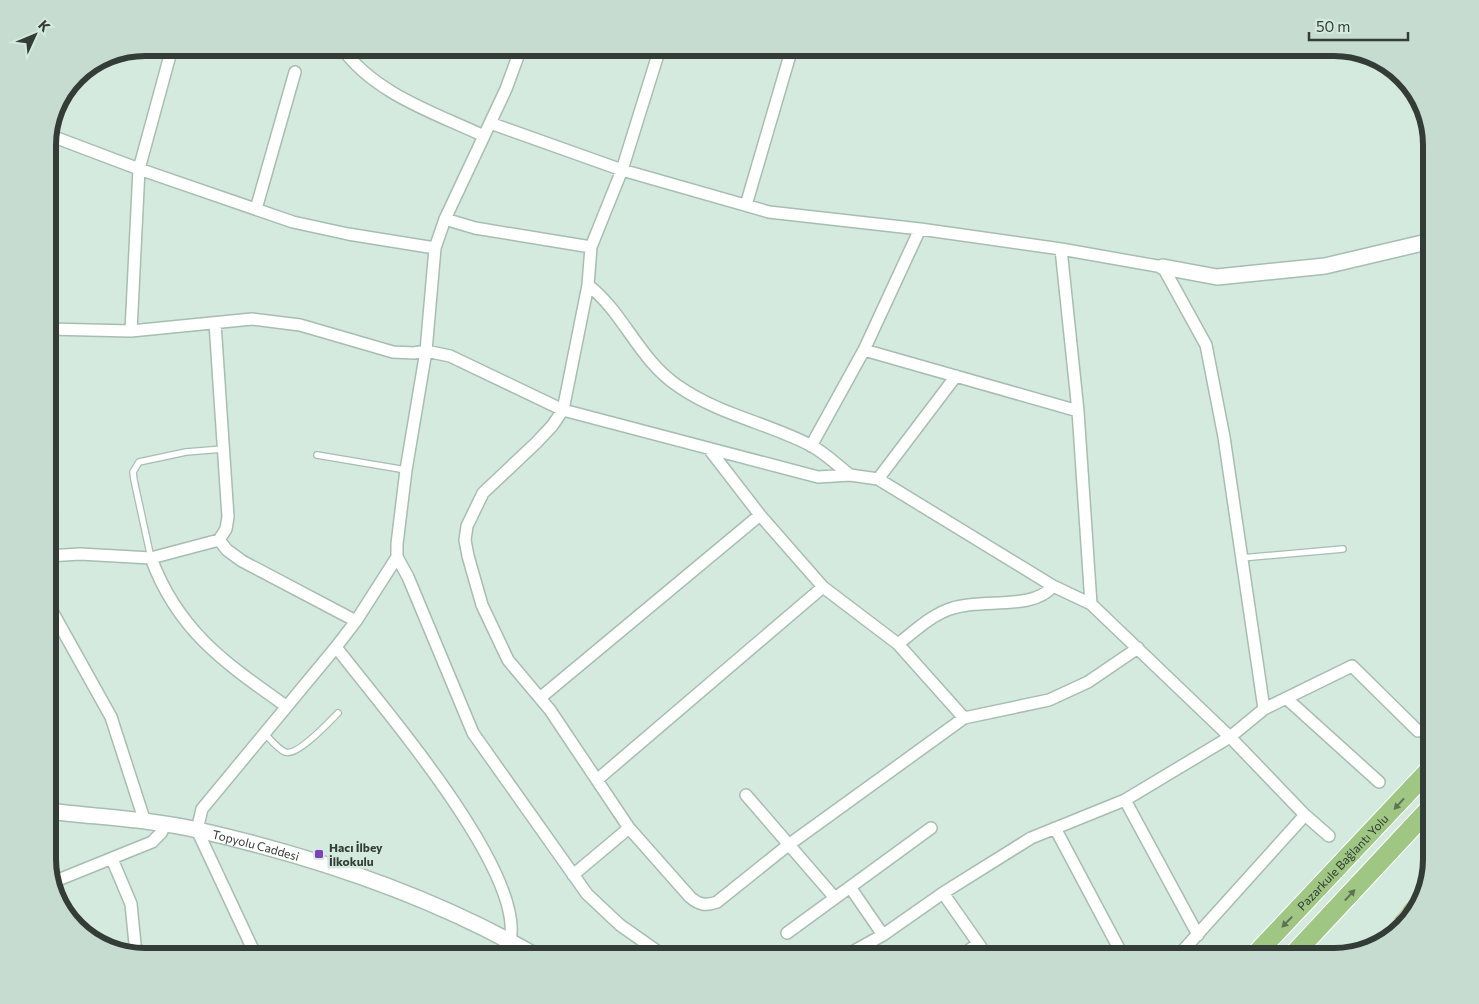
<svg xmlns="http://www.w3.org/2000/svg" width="1479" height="1004" viewBox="0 0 1479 1004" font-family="Commissioner,sans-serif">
<defs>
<pattern id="cemetery-stones" width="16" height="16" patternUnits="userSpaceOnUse" patternTransform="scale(1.25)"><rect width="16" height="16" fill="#cdcca2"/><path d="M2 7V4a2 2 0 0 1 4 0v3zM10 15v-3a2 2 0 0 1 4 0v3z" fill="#b0b08c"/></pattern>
</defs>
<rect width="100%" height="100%" fill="#d4eade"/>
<path fill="url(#cemetery-stones)" d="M1425 880 1415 913 1382 944 1373 946Z"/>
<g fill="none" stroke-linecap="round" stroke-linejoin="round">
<defs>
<path id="service" d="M317 455 406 470
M151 558 134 480 133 472 139 462 186 452 223 449
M1241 558 1343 549
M264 733C270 739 278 749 285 752 297 757 329 722 338 713
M504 956 509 943"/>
<path id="minor" d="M342 48C375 94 435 113 484 136
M521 48 506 89 445 219 435 248 426 351 406 470 397 544V557L408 577 473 733 587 894 620 925 664 956
M660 48 622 170 591 247 588 285 563 410 552 426 536 443 483 493 467 526 465 540 468 556 482 605 508 660 550 710 629 828 690 897C699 905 706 906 717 902L787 846 964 718 1049 700 1088 682 1138 648
M490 123 622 170 769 212 920 229 1061 249 1163 267 1206 345 1224 437 1264 709 1230 737 1125 800 1031 838 943 893 883 935 845 956
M49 135 139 169 293 222 348 234 435 248
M48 152 49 135 57 104
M746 205 792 48
M256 209 295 72
M445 219 475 228 591 247
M1061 249 1078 411 1091 604
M588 285C624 313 639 360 678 386 718 414 767 423 810 445 824 452 837 465 850 475
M215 323 228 517 226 529 219 540
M48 329 131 331 252 319 300 325 393 352 414 353 426 351 450 356 563 410 818 477 850 475 878 479 1053 586 1091 604 1230 737 1305 815 1178 956
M131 331 139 169 172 48
M864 350 920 229
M811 446 864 350 1078 411
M709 449 760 515 823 587 898 644 964 718
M878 479 956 376
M48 556 80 554 151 558 219 540 227 550 242 561 356 621
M151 558C178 631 225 663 286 706
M48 604 111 717 145 822
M898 644C915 631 932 614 953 608 983 598 1033 611 1053 586
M336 647C380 705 526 871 510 941
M540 698 760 515
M1286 698 1379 782
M1264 709 1352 666 1418 731
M598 779 823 587
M746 795 835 898
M1125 800 1198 935
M1305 815 1329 836
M1055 828 1123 956
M112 859 131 904 136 954
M573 875 629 828
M53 882 152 842 161 833 165 825
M850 887 883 935
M943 893 987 956
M787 933 931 828
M256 956 197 830 202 809 336 647 356 621 397 557
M962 956 978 943"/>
<g id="tertiary">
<path d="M1163 267 1217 277 1325 266 1431 241"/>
<path id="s1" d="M48 811C97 817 149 819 198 830 316 857 431 895 536 956"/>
</g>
<g id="primary">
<path id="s2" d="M1254 956 1431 768"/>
<path d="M1292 956 1431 807"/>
</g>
</defs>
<use href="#service" stroke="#a8bdb2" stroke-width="8"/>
<use href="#minor" stroke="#a8bdb2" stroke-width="14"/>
<use href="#tertiary" stroke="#a8bdb2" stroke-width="18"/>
<use href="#primary" stroke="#fff" stroke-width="21"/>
<use href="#service" stroke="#fff" stroke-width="5.5"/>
<use href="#minor" stroke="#fff" stroke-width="11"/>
<use href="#tertiary" stroke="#fff" stroke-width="15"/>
<use href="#primary" stroke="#9fc682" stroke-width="19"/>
</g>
<defs><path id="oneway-solid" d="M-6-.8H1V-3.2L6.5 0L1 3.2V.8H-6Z" transform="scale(1.25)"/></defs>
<g fill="#5e7355">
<use href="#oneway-solid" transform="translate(1399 804) rotate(132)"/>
<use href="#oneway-solid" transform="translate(1350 895) rotate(-47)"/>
<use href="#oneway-solid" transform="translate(1287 922) rotate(134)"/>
</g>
<rect fill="#7f41b6" stroke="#d4eade" stroke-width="2" x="314" y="849" width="10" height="10" rx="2.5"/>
<g text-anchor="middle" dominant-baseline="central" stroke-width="5" stroke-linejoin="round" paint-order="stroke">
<g font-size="12" fill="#333c37" stroke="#d4eade">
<text stroke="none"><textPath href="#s1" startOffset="211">Topyolu Caddesi</textPath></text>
<text stroke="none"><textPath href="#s2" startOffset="129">Pazarkule Bağlantı Yolu</textPath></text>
</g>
<g font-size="12" font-weight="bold" fill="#333c37" stroke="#d4eade" text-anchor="start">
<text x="329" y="847">Hacı İlbey<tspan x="329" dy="14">İlkokulu</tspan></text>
</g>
</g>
<path d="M0 0H1479V1004H0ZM145 56H1334A89 89 0 0 1 1423 145V859A89 89 0 0 1 1334 948H145A89 89 0 0 1 56 859V145A89 89 0 0 1 145 56Z" fill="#c7dcd1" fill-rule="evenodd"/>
<path fill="none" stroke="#333c37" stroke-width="6" d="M145 56H1334A89 89 0 0 1 1423 145V859A89 89 0 0 1 1334 948H145A89 89 0 0 1 56 859V145A89 89 0 0 1 145 56Z"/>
<g transform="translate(35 35) rotate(46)" stroke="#d4eade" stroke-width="4" paint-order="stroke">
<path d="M0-4L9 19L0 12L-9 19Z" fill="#333c37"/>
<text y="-8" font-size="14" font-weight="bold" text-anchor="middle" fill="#333c37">K</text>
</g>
<path d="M1309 32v8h99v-8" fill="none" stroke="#333c37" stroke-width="2.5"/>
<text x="1316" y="32" font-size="15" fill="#333c37" stroke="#d4eade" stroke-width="4" paint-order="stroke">50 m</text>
</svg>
